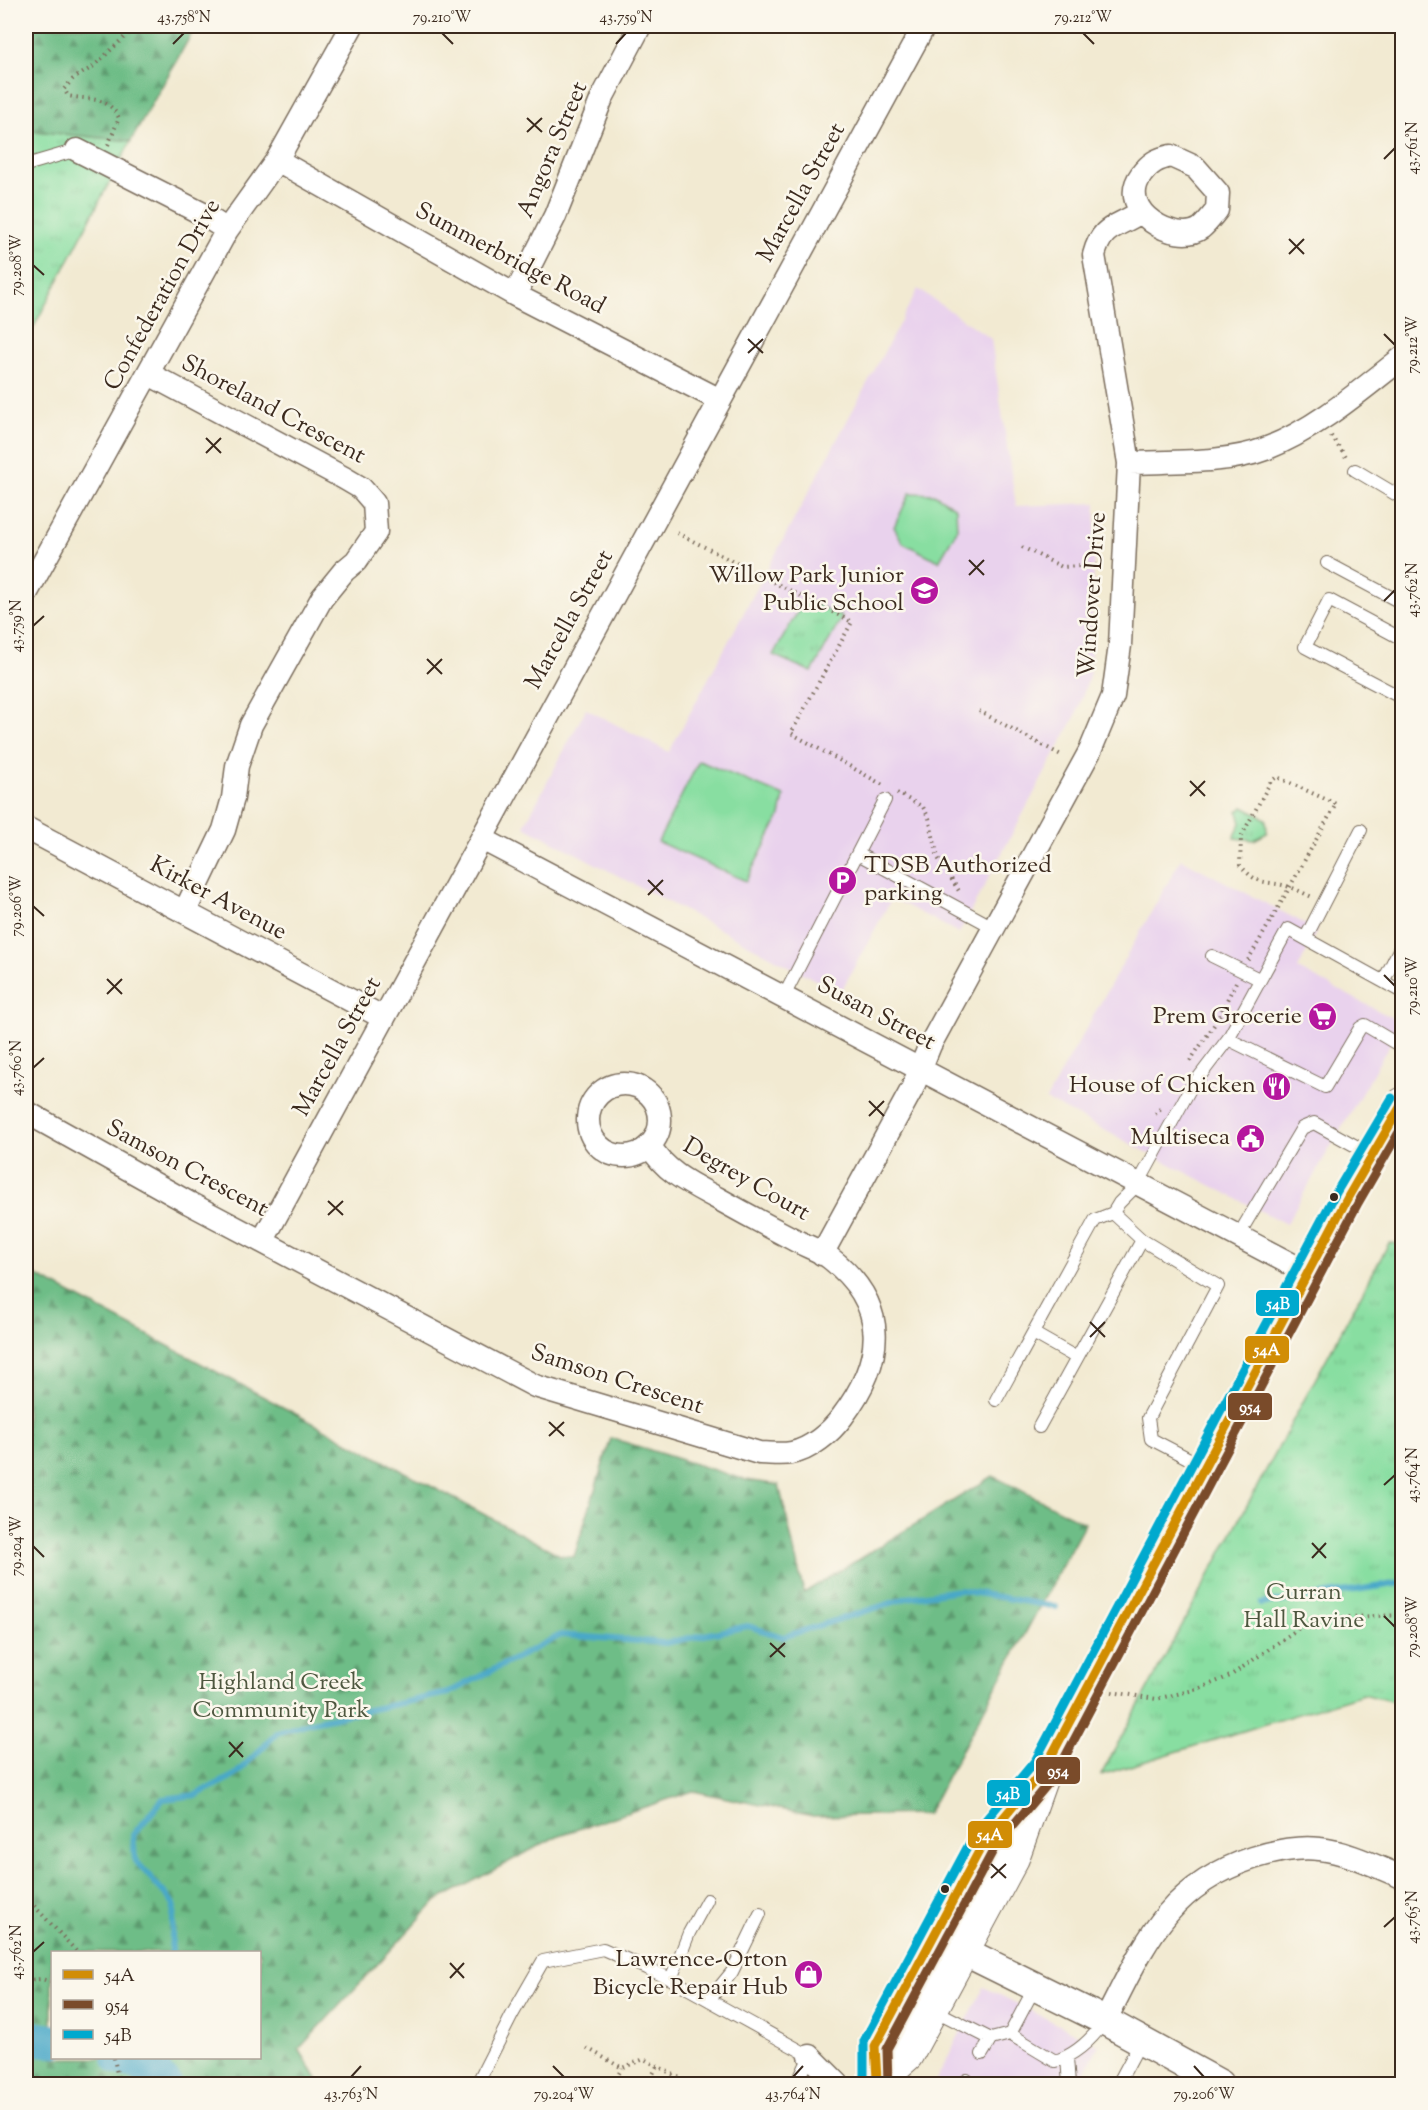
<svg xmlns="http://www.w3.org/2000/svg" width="1428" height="2110" viewBox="0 0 1428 2110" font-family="'Sorts Mill Goudy',serif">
<defs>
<pattern id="grass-tufts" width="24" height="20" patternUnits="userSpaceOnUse" patternTransform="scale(1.5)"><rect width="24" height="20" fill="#88dea1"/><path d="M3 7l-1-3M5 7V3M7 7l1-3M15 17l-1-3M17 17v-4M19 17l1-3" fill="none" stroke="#76bf8a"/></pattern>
<pattern id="forest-firs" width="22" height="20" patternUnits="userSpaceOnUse" patternTransform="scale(1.5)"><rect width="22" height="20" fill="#6ebd87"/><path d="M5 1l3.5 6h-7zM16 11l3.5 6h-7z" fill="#5c9a6e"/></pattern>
</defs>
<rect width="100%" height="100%" fill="#fbf7ec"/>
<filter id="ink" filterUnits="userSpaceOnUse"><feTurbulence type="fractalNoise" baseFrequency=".0167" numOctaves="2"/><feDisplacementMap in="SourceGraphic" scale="12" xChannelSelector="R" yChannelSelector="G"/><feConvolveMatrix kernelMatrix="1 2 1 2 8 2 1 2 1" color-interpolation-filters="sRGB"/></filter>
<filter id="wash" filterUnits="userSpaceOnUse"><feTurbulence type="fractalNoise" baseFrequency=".008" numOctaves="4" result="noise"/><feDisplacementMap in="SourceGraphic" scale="24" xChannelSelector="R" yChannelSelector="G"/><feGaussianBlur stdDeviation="1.35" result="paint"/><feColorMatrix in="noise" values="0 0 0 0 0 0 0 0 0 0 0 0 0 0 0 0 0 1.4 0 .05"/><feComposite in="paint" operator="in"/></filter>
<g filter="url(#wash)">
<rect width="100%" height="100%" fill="#f2ead2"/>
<path fill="#e9d2ed" d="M918 289 991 339 1016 506 1096 503 1090 673 1076 715 959 933 892 898 840 993 524 826 586 709 669 752Z
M1181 859 1317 930 1298 969 1402 1023 1286 1224 1046 1100Z
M984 1987 1099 2045 1079 2084H934Z"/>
<path fill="url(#grass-tufts)" stroke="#628460" stroke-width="1.5" d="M26 130 131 141 26 342Z
M805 599 842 617 812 672 773 655Z
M1243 807 1266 819 1267 833 1254 840 1234 838 1241 823 1238 812Z
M1389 1243 1402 1244V1704L1363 1694 1101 1775Z"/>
<path fill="url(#forest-firs)" stroke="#547452" stroke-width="1.5" fill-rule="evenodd" d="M26 26H196L131 141 26 130Z
M26 1270 560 1555 574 1557 611 1438 746 1480 779 1485 804 1593 993 1476 1085 1523 927 1814 813 1816 693 1791 557 1836 436 1901 299 2049 320 2084H26ZM52 1952H260V2058H52Z"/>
<path fill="#88dea1" stroke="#628460" stroke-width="1.5" d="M910 493 934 494 956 508 957 530 939 561 903 543 894 527Z
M699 761 784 796 780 816 746 881 658 842Z"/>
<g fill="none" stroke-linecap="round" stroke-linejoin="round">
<path stroke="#49a8c8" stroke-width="6" d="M1261 1604 1402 1583
M171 1952 174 1904 135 1860 133 1835 163 1799 196 1795 235 1775 277 1733 312 1722 448 1693 561 1635 665 1643 748 1626 783 1637 907 1598 959 1590 1056 1607
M167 2058 169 2084"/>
<path stroke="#49a8c8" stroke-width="34" d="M26 2037 52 2041
M119 2058 139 2063 165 2084"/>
</g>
</g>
<g filter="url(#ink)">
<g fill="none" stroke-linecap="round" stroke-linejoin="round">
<defs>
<path id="service" d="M26 165 77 150
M1355 470 1402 498
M1327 563 1402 603
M1402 639 1329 600 1305 647 1402 698
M858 854 993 927
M1306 937 1361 830
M1212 956 1259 979
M1384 980 1402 944
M784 996 885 800
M1228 1039 1288 929 1402 992
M1238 1236 1302 1128 1314 1123 1372 1155
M1033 1333 1077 1358
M996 1400 1095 1220 1113 1213
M1039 1427 1142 1240
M1203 1466 1151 1439 1148 1418 1218 1286 1142 1240 1113 1213 1119 1203 1138 1184 1190 1089 1228 1039 1325 1087 1360 1028 1365 1025 1402 1047
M671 1979 689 1933 707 1900
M1035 1987 1010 2034 1055 2061C1076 2055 1092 2039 1105 2021
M709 2000 732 1972 760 1914
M932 2009 991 2039 1010 2034
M982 2054 991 2039
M1067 2058 1069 2084
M477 2084 512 2015 543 1961 603 1949 671 1979 810 2056 797 2084
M964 2084 967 2080
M1118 2084 1141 2041"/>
<path id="minor" d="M77 150 201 213 227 230
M1171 156 1195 167 1218 193 1217 210C1212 216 1207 223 1201 228 1177 246 1115 211 1141 175 1150 163 1157 159 1171 156Z
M277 160 515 295 720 400
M515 295 555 216 602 98 640 26
M149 374 344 478 361 488 374 503 376 532 356 561 344 571 322 598 251 725 237 766 233 798 224 830 185 911
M1129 463C1170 461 1227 464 1265 449 1315 430 1360 391 1402 358
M26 594 227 230 277 160 352 26
M26 828 384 1018
M482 839 1308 1273
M588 1120a36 36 0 1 1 72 0a36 36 0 1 1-72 0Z
M26 1112 189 1203 535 1386 759 1453C769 1453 781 1455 791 1453 810 1450 831 1432 842 1417 885 1360 890 1305 830 1258 819 1250 805 1246 793 1239 768 1226 742 1212 717 1198 691 1184 665 1172 650 1146
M263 1240 924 26
M822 1254 912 1089 930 1045 1090 751 1113 696 1120 645 1129 463 1094 255C1102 225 1116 228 1139 213
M1105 2021C1144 1946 1165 1887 1253 1858 1275 1851 1297 1846 1320 1849 1348 1852 1377 1867 1402 1877
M810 2056 838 2084"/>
<path id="tertiary" d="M933 1936 1105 2021 1220 2084"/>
<path id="secondary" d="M877 2079 875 2046 985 1840 1031 1785
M874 2084 907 2055 948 1979 1013 1858 1045 1768 1348 1197 1402 1104"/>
</defs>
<use href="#service" stroke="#7b6d5d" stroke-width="14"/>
<use href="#minor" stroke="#7b6d5d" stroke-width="25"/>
<use href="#tertiary" stroke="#7b6d5d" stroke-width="31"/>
<use href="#secondary" stroke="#7b6d5d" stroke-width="34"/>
<path stroke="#7b6d5d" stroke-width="4" stroke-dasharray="1.5 4.5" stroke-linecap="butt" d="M108 145 119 118C108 96 90 100 68 96L64 89 73 79 94 66 136 26
M1331 436 1348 460
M677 533 852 622 791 733 883 785
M1022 547 1062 567 1099 565
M979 711 1061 755
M897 793 923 807 929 818 938 858 959 891
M1248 960C1278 909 1307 856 1336 804L1277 777 1271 781 1241 837 1240 865C1258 887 1267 880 1290 887 1298 890 1305 894 1312 897
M1190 1061 1216 1022 1236 982
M1155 1114 1163 1106
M1112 1692 1156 1699 1198 1689 1230 1676 1302 1626 1325 1618 1402 1615
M26 1897 77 1952
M26 1980 42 1979 52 1982
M587 2048 622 2068 644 2059 691 2084
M114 2058 119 2084
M88 2084 117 2079
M613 2084 622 2068
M648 2084 657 2066"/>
<use href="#service" stroke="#fff" stroke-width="12"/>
<use href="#minor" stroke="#fff" stroke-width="22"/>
<use href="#tertiary" stroke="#fff" stroke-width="28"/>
<use href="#secondary" stroke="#fff" stroke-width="32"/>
<defs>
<path id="bus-1" d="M874 2084 877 2079 875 2046 985 1840 1045 1768 1348 1197 1402 1104"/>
<path id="bus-2" d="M888 2084 887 2049 995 1847 1056 1774 1358 1203 1402 1127"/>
<path id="bus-3" d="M864 2078V2041L975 1833 1035 1761 1337 1191 1392 1098"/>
</defs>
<use href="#bus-1" stroke="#fbf7ec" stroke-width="14"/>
<use href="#bus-2" stroke="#fbf7ec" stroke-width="14"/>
<use href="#bus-3" stroke="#fbf7ec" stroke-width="14"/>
<use href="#bus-1" stroke="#d18d06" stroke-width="9"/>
<use href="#bus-2" stroke="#7a4b2a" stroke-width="9"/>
<use href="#bus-3" stroke="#00a9ce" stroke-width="9"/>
</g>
</g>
<path fill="none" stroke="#3b2a1e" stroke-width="2" d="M442 33 453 44M1083 33 1094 44M173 44 184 33M616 44 626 33M527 118 542 132M527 132 542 118M1384 159 1395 148M1289 239 1304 254M1289 254 1304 239M33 265 44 275M1384 334 1395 345M748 339 763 353M748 353 763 339M206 438 221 453M206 453 221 438M969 560 984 575M969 575 984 560M1384 601 1395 590M33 626 44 616M427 659 442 674M427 674 442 659M1190 781 1205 796M1190 796 1205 781M648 880 663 895M648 895 663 880M33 906 44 916M1384 975 1395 986M107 979 122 994M107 994 122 979M33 1068 44 1058M869 1101 884 1116M869 1116 884 1101M328 1201 343 1215M328 1215 343 1201M1090 1322 1105 1337M1090 1337 1105 1322M549 1422 564 1436M549 1436 564 1422M1384 1485 1395 1475M1312 1543 1326 1558M33 1546 44 1557M1312 1558 1326 1543M1384 1616 1395 1627M770 1643 785 1657M770 1657 785 1643M229 1742 243 1757M229 1757 243 1742M991 1864 1006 1878M991 1878 1006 1864M1384 1927 1395 1917M33 1952 44 1942M450 1963 464 1978M450 1978 464 1963M553 2066 564 2077M1194 2066 1204 2077M351 2077 361 2066M793 2077 803 2066"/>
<defs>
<symbol id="school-disc" viewBox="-11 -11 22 22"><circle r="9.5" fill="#b5179e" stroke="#fbf7ec"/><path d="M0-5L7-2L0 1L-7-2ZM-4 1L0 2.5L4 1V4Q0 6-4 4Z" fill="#fff"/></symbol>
<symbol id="parking-disc" viewBox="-11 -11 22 22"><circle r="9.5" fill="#b5179e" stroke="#fbf7ec"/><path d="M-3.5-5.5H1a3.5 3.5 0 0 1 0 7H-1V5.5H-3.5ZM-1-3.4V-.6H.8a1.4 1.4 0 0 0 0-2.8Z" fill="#fff"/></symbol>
<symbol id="supermarket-disc" viewBox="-11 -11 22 22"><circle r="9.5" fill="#b5179e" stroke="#fbf7ec"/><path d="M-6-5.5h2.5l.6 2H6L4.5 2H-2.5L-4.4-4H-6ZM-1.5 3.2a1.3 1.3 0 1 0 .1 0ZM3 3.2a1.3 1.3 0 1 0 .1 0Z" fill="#fff"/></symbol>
<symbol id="restaurant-disc" viewBox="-11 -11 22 22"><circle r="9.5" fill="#b5179e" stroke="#fbf7ec"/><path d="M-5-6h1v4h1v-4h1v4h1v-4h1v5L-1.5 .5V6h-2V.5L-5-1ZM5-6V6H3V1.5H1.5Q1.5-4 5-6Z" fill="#fff"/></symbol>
<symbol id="civic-disc" viewBox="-11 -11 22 22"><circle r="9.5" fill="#b5179e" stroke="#fbf7ec"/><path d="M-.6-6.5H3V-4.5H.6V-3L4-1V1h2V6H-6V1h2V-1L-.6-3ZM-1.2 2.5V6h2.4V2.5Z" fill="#fff"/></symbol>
<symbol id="shop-disc" viewBox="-11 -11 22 22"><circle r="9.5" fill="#b5179e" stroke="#fbf7ec"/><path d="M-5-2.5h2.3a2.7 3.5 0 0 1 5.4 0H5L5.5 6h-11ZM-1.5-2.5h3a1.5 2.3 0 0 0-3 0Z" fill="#fff"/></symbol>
</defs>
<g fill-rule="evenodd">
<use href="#school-disc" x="908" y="574" width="33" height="33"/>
<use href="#parking-disc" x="826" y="864" width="33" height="33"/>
<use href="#supermarket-disc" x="1306" y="1000" width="33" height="33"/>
<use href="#restaurant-disc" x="1260" y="1070" width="33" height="33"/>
<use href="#civic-disc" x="1234" y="1122" width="33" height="33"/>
<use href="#shop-disc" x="792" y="1958" width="33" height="33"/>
</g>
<g fill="#3b2a1e" stroke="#fbf7ec" stroke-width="2">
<circle cx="1334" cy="1197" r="5"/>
<circle cx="945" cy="1889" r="5"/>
</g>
<g text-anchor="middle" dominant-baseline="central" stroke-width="5" stroke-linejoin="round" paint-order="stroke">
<g font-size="24" fill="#3b2a1e" stroke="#fbf7ec">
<text transform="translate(553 150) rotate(-67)">Angora Street</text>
<text transform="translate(802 193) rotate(-61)">Marcella Street</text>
<text transform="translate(510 259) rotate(28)">Summerbridge Road</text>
<text transform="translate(163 295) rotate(-61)">Confederation Drive</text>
<text transform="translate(273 410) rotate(28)">Shoreland Crescent</text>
<text transform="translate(1093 595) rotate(-86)">Windover Drive</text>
<text transform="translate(570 620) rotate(-61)">Marcella Street</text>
<text transform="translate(218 899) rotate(28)">Kirker Avenue</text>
<text transform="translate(876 1014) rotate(28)">Susan Street</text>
<text transform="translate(338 1047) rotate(-61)">Marcella Street</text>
<text transform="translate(187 1169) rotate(28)">Samson Crescent</text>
<text transform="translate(746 1180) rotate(30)">Degrey Court</text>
<text transform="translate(617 1380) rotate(18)">Samson Crescent</text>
</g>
<g font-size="24" fill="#3b2a1e" stroke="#fbf7ec" text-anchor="end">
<text x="904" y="576">Willow Park Junior<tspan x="904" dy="28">Public School</tspan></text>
<text x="864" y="866" text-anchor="start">TDSB Authorized<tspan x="864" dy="28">parking</tspan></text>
<text x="1302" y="1017">Prem Grocerie</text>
<text x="1256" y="1086">House of Chicken</text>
<text x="1230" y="1138">Multiseca</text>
<text x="788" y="1960">Lawrence-Orton<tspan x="788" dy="28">Bicycle Repair Hub</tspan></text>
</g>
<g font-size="24" fill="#4e573f" stroke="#fbf7ec">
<text x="1304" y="1593">Curran<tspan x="1304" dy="28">Hall Ravine</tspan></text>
<text x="281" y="1683">Highland Creek<tspan x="281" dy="28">Community Park</tspan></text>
</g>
</g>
<g stroke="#fbf7ec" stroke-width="2">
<rect x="1255" y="1289" width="45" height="28" rx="6" fill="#00a9ce"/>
<rect x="1244" y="1335" width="46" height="29" rx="6" fill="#d18d06"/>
<rect x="1227" y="1392" width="46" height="29" rx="6" fill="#7a4b2a"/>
<rect x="1035" y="1756" width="46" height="29" rx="6" fill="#7a4b2a"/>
<rect x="986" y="1779" width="45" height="28" rx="6" fill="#00a9ce"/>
<rect x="967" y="1820" width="46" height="29" rx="6" fill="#d18d06"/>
</g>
<g font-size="16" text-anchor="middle" font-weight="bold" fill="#fff">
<text x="1278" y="1309">54B</text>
<text x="1267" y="1355">54A</text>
<text x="1250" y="1412">954</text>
<text x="1058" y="1776">954</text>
<text x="1008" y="1799">54B</text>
<text x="990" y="1840">54A</text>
</g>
<rect width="1428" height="2110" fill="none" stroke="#fbf7ec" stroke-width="66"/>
<rect x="51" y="1951" width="210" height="108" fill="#fbf7ec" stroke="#aea59a" stroke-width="1.5"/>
<rect x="63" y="1970" width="30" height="9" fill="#d18d06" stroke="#aea59a" stroke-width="1.5"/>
<text x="105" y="1981" font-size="18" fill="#3b2a1e">54A</text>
<rect x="63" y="2000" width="30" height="9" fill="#7a4b2a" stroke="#aea59a" stroke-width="1.5"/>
<text x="105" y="2011" font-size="18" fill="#3b2a1e">954</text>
<rect x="63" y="2030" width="30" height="9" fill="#00a9ce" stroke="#aea59a" stroke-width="1.5"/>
<text x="105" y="2041" font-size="18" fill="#3b2a1e">54B</text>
<rect x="33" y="33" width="1362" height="2044" fill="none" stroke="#3b2a1e" stroke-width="2"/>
<g font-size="15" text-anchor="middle" fill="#3b2a1e">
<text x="184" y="22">43.758°N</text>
<text x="442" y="22">79.210°W</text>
<text x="626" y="22">43.759°N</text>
<text x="1083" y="22">79.212°W</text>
<text transform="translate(1412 148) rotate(-90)" y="5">43.761°N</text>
<text transform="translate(16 265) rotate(-90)" y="5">79.208°W</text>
<text transform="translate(1412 345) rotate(-90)" y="5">79.212°W</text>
<text transform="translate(1412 590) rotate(-90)" y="5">43.762°N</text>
<text transform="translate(16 626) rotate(-90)" y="5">43.759°N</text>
<text transform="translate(16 906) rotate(-90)" y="5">79.206°W</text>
<text transform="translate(1412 986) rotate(-90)" y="5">79.210°W</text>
<text transform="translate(16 1068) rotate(-90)" y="5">43.760°N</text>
<text transform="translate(1412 1475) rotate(-90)" y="5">43.764°N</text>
<text transform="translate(16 1546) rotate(-90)" y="5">79.204°W</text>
<text transform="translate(1412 1627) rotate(-90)" y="5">79.208°W</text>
<text transform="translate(1412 1917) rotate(-90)" y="5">43.765°N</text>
<text transform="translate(16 1952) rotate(-90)" y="5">43.762°N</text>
<text x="351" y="2099">43.763°N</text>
<text x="564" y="2099">79.204°W</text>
<text x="793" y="2099">43.764°N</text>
<text x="1204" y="2099">79.206°W</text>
</g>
</svg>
